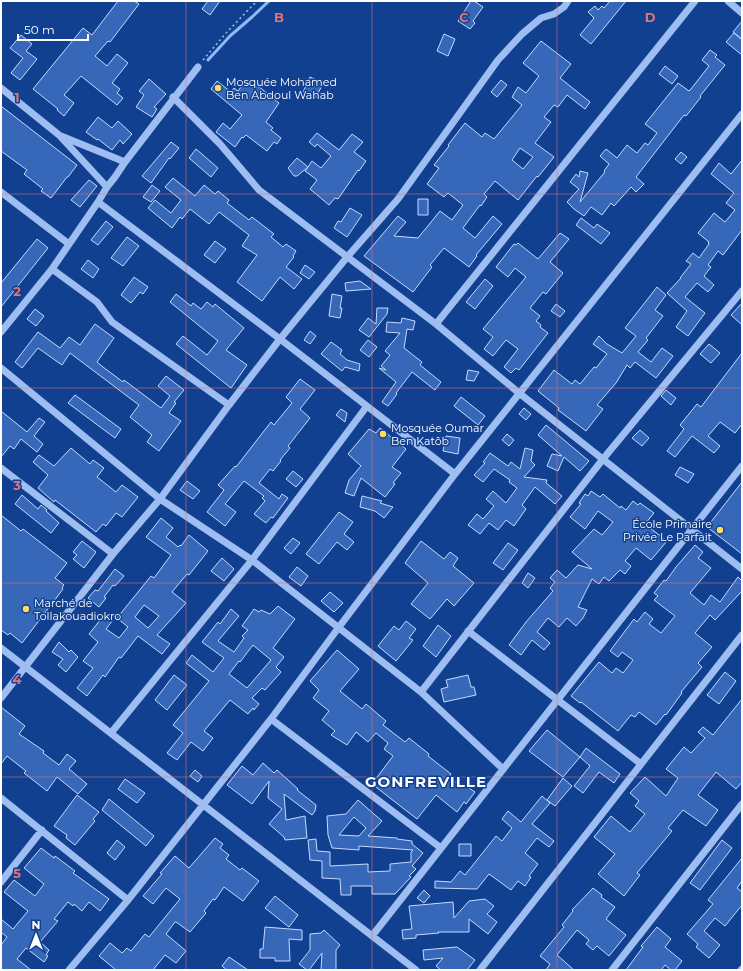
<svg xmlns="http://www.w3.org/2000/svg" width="743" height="971" viewBox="0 0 743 971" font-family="Montserrat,sans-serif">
<rect width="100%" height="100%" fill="#124091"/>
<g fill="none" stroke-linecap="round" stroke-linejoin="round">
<path stroke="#90b8f5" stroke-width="3" d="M208 60 230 36 252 17 269 1"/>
</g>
<path fill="#3667b8" stroke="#c5dafd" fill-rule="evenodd" d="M118 1H134L139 4 110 42 108 41 95 56 107 66 117 54 128 63 112 83 120 89 117 93 123 98 117 105 81 76 64 95 74 103 64 116 57 110 58 109 33 89 83 28 92 35Z
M208 1H220L210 15 202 9Z
M471 1H474L483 7 473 21 475 23 470 29 458 21Z
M610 1H626L591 44 580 35 594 18 588 12 595 6 598 10 602 6 604 8Z
M742 21V39L733 32Z
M734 33 742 40V55L726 42Z
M444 34 455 39 448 56 437 51Z
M21 35 32 44 26 51 37 59 20 80 11 73 23 58 10 48Z
M541 41 571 64 560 78 590 102 585 109 567 95 558 107 554 105 544 117 551 122 535 143 554 157 538 177 537 176 518 200 495 181 484 194 487 197 481 206 480 205 463 228 475 238 493 216 502 224 476 255 477 256 469 267 444 248 430 265 432 267 413 292 364 256 398 216 406 222 394 236 418 238 440 211 452 220 463 205 448 193 444 197 427 184 439 168 434 165 449 146 448 145 465 123 482 137 485 133 494 139 522 105 512 97 518 87 526 93 539 76 523 63ZM520 148 533 157 523 169 512 160Z
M710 50 717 55 715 57 725 65 700 96 701 97 686 116 684 115 636 177 644 184 636 192 631 187 614 206 611 203 602 215 591 207 584 216 574 209 567 202 579 189 570 182 576 174 579 177 580 171 588 173 580 202 605 172 604 171 609 164 600 156 606 149 617 158 627 145 637 153 645 143 648 145 657 133 645 124 678 83 689 91 691 89 709 66 702 60Z
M665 66 678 76 672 84 659 74Z
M310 77 323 83 316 98 303 92Z
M149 79 166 94 154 107 157 109 152 117 136 107 144 95 139 91Z
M246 80 256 88 258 86 279 103 266 122 273 128 271 130 281 138 277 144 274 142 267 151 246 135 243 138 242 137 235 147 216 132 223 123 230 129 242 115 211 89 217 81 231 92 234 88 238 91Z
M501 80 507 85 497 97 491 92Z
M1 106 77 165 68 177H67L51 198 41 191 43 189 24 174 27 170 1 151Z
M98 117 112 128 118 121 132 134 123 144 120 140 112 150 98 139 97 140 86 132Z
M317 133 339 150 352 134 363 142 354 152 366 161 359 171 358 170 338 199 335 198 329 205 310 189 317 180 305 171 308 167 297 176H294L288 168 297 158 308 167 312 161 321 168 331 156 317 144 315 147 309 142Z
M171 142 179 148 170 159 169 158 151 183 142 176Z
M196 149 218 168 211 177 189 158Z
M681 152 687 157 681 164 675 159Z
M742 160V230L723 255 718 251 708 265 711 267 704 276 714 285 708 292 697 283 685 297 705 313 688 336 676 327 687 311 667 293 681 278H680L691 264 686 261 693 253 699 258 709 244 708 243 709 242 698 233 714 213 725 222 735 210 726 203 734 193 711 174 719 163 731 174Z
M173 178 195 196 204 185 215 194 218 191 229 200 227 203 249 220 252 217 274 234 271 237 283 247 286 244 296 251 293 256 294 257 286 267 302 279 294 289 280 277 262 301 237 282 257 255 242 246 249 235 219 212 209 224 190 209 182 219 180 217 172 228 148 208 155 200 171 213 181 200 165 187Z
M89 180 97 186 80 207 71 200Z
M152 185 160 191 151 202 143 197Z
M418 199H428V215H418Z
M350 208 362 215 347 237 334 228 338 221 341 222Z
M581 218 594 228 597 224 610 233 601 244 576 225Z
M106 221 113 227 98 245 91 240Z
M560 233 569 239 550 262 563 273 546 294 543 292 530 308 540 316 536 321 541 325 540 327 548 333 519 370 516 368 511 373 504 367 518 349 506 340 493 356 484 349 493 337 483 329 526 277 515 268 508 277 496 267 514 244 516 245 518 243 538 259Z
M127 237 139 246 123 266 111 258Z
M37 239 48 248 1 307V283Z
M215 241 226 249 215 263 204 255Z
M88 260 99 269 93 278 81 269Z
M305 265 315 272 309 279 300 273Z
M134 277 148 287 143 294 140 292 131 303 121 295Z
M485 279 493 286 475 309 466 302Z
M360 281 371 289 346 291 345 283Z
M657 287 666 295 655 310 663 316 646 338 648 340 638 352 651 362 662 348 673 356 656 378 635 362 630 368 627 365 616 383 597 405 603 409 586 431 558 410 559 408 538 391 554 370 572 384 575 380 580 384 594 367 596 368 607 354 593 344 599 336 607 344 622 353 636 336 625 328Z
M176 294 191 306 193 303 201 309 207 302 213 307 215 304 244 328 226 350 247 365 231 388 176 344 183 336 207 355 218 341 170 302Z
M332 294 342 296 340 308H342L340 318 329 316Z
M742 303V325L731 315Z
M556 304 565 311 560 317 551 311Z
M377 308H388L387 314 369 337 359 330 368 318 376 324Z
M35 309 44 316 36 326 27 319Z
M402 318 415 321 413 330 407 329 404 348 422 362 420 365 441 382 435 390 412 372 396 393 397 394 388 406 382 402 396 382 379 368 386 370 381 366 390 355 385 351 400 333 386 332 387 322 401 323Z
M95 324 114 338 97 362 103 367 123 382 124 380 161 408 170 396 158 386 166 376 184 390 174 402 176 403 169 413 181 421 159 451 147 442 152 435 130 417 139 405 70 353 62 365 38 348 22 368 15 362 38 332 60 348 69 337 80 345Z
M310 331 316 336 310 344 304 340Z
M368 340 377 347 369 357 360 350Z
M331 342 342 350 340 354 347 360 360 364 359 371 345 367 342 371 321 354Z
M709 344 720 353 711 363 700 354Z
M742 353V424L735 433 720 422 708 436 720 446 714 453 692 436 675 457 667 451 684 429 680 425 697 404 701 407Z
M468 370 479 372 474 381 466 380Z
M300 379 315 390 300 409 310 418 288 446 290 448 280 460 281 461 273 471 270 469 259 483 279 499 282 494 288 498 273 518 271 517 266 523 254 514 265 501 262 498 264 496 244 481 225 504 236 512 225 526 207 512 224 490 218 485 235 466 236 467 271 422 274 425 292 403 286 397Z
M666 390 676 398 671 405 661 396Z
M75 395 121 429 115 438 68 403Z
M461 397 485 416 478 425 454 406Z
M524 408 531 414 526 420 519 414Z
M341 409 347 413 345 422 336 415Z
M1 411 27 432 39 418 45 422 34 436 43 444 37 452 21 439 14 449 10 446 1 457Z
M546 425 589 461 580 471 564 457 558 471 547 466 552 454 562 456 538 435Z
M380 428 406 449 392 467 401 473 393 483 395 484 385 497 361 478 354 496 345 493 349 480 361 466 348 454 369 429 376 433Z
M640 430 649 438 642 446 632 438Z
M507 434 514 440 509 446 502 440Z
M446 436 460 438 458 454 443 451Z
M71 448 90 464 93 460 104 468 97 477 116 492 122 485 138 497 122 517 116 513 106 526 103 524 96 532 55 500 54 502 38 488 48 475 33 462 39 455 54 466Z
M525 448 533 450 531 461 535 465 524 477 547 480 546 483 562 496 555 504 535 487 522 505 526 509 514 526 506 520 498 530 489 523 480 534 468 525 477 514 483 519 494 506 486 499 493 491 506 503 517 488 509 482 510 480 494 469 483 482 474 475 485 463 483 462 490 453 508 466 511 462 520 469Z
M680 467 694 474 688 483 675 475Z
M293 471 303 479 296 487 286 479Z
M187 481 200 491 193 499 180 490Z
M742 482V554L707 527Z
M591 491 600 497 603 494 620 508 621 506 626 510 633 501 638 505 640 503 654 513 645 524 667 541 651 560 636 548 625 561 631 566 625 574 620 570 609 581 604 577 599 584 592 579 578 607 587 610 583 618 576 626 567 618 559 627 548 618 537 632 550 643 544 650 532 640 521 655 509 645 526 622 553 591 550 588 555 582 550 578 557 570 566 578 578 565 592 569 572 552 594 529 602 535 613 522 598 511 585 529 570 517 581 504 579 503 585 494 588 496Z
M22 495 38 509 41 505 47 510 46 511 59 523 51 533 15 504Z
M362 496 382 501 380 503 393 507 384 518 375 511 360 507Z
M339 512 353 522 344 534 354 542 347 550 337 542 319 564 306 554Z
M1 515 21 531 23 529 67 563 55 578 64 585 62 588 63 589 22 643 10 633 8 635 1 630Z
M161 518 173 528 166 537 178 547 180 545 181 546 189 535 208 551 189 575 187 574 172 592 186 603 157 635 170 644 162 654 138 636 121 658 119 657 105 677 103 675 87 696 77 688 93 668 83 661 98 642 89 634 105 614 113 620 106 629 119 638 128 627 117 618 151 576 154 578 171 555 146 537ZM144 605 159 616 148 628 135 617Z
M293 538 300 543 291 554 284 548Z
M82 541 96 552 84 568 73 559 77 555 73 552Z
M421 541 444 559 450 552 458 558 453 566 474 583 454 606 447 599 430 619 411 604 428 583 405 563Z
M508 543 518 550 503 570 493 563Z
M695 545 703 552 698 558 711 568 690 593 704 605 711 595 720 602 738 577 742 581V591L715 620 710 615 695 633 712 647 698 663 702 667 681 692 682 693 666 715 665 714 656 725 639 712 635 717 631 715 618 731 581 702 580 703 571 696 599 662 612 673 616 668 623 673 633 660 622 652 618 657 610 651 634 619 637 622 645 612 653 619 649 624 661 633 675 616 654 600 658 596 654 593 664 580 666 581 676 567Z
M222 558 234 569 224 581 211 571Z
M297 567 308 576 301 586 289 577Z
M115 569 124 576 115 586 113 585 104 597 106 598 99 607 88 598 95 590 98 591Z
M528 573 535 578 528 588 522 583Z
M330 592 343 603 334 612 321 601Z
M278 606 295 619 273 648 284 657 276 667 281 672 265 690 262 688 252 698 259 704 254 710 253 708 248 714 230 700 204 731 213 738 203 751 191 742 177 760 167 753 183 733 173 725 209 681 186 663 192 655 213 672 224 658 202 642 218 622 220 624 231 609 239 616 218 641 234 652 244 638 242 636 248 630 242 626 254 609 259 612 261 610 270 614ZM253 645 271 660 247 688 229 674 239 661 240 662Z
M406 621 416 629 409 638 413 640 396 661 378 646 394 626 399 630Z
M438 625 451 636 436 657 423 646Z
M59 642 69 652 71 650 78 657 66 672 58 665 63 659 52 652Z
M337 650 359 669 340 691 362 709 366 704 386 721 383 725 405 742 409 738 429 754 428 756 451 774 449 777 461 786 463 784 475 792 466 804 464 802 457 812 436 795 417 819 372 784 393 756 384 749 388 743 376 733 368 742 356 732 347 745 331 735 335 731 322 720 329 711 313 698 319 690 310 681Z
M725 672 736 681 719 704 707 695Z
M174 675 187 685 167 710 155 700Z
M468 675 471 687H474L476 695 444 702 441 689 448 687 446 680Z
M742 699V782L736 789 716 772 698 795 718 810 706 826 683 810 668 828 672 831 637 873 640 875 624 896 598 874 615 854 594 837 611 816 630 832 645 814 635 806 639 801 630 793 645 777 666 796 678 778 666 769 684 747 691 753 705 738 698 732 703 727 713 735Z
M1 707 25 726 19 734 44 751 43 753 59 765 67 754 76 761 69 769 87 784 78 794 57 777 47 791 24 773 26 771 7 756 1 764Z
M547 730 580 757 563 777 529 751Z
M586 748 620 774 614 783 599 772 583 793 574 786 590 766 580 757Z
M263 763 274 773 277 770 298 789 297 790 316 805 315 811 312 815 284 794 286 820 305 816 307 838 285 840 284 837 269 824 282 809 268 798 269 781 252 804 227 785 242 766 253 775Z
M195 770 202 776 198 782 190 776Z
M563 778 572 786 555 806 547 800Z
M125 779 145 793 137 803 118 789Z
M77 795 99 812 93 819 95 821 75 845 66 838 67 835 54 826Z
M542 796 550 803 532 824 554 841 549 847 537 838 525 853 538 864 529 876 531 877 525 886 518 881 511 890 489 874 477 889 435 888V881L451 882 460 871 465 875 496 836 502 841 512 828 502 819 508 811 521 822Z
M109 799 154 836 146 846 102 810Z
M358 800 382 821 368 836 397 838V839L412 841V844L423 853 412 866 416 869 409 876 411 877 395 894H372V886H351V895H341L340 879 322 878V861L310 860 308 840 316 839 317 851 330 852V866L368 864V872L390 871V864L411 862V852L413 850 359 846V850L332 848 328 835 327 816 346 814ZM354 817 366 828 359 836 339 835Z
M215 838 223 844 220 848 229 855 226 859 240 870 242 868 259 881 243 901 224 887 215 900 213 899 204 911 206 913 190 932 176 922H175L166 934 186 951 176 963 165 955 153 970H116L99 956 110 943 122 953 127 948 131 951 145 934 149 937 180 899 166 888 153 904 143 896 162 874 160 873 175 856 189 868Z
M117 840 125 847 115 860 107 853Z
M722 840 732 848 700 890 690 883Z
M459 844H471V856H459Z
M41 848 54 858 55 856 75 871 73 873 109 899 100 911 89 902 82 911 74 904 73 906 68 902 54 919 58 921 40 942 49 950 46 955 48 956 44 962 26 948 17 959 31 970H1V945L7 937 1 932V919L13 929 28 911 4 892 14 880 35 896 44 884 24 868Z
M742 858V881L737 888 742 892V905L725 926 715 918 704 931 720 945 709 958 696 947 698 944 687 934 713 904 708 900Z
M593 888 602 895 601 897 615 907 606 919 626 935 609 956 597 946 593 950 586 944 589 940 577 930 557 955 574 970H546L550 964 540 956 564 927 562 925 573 911 572 910Z
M424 890 430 896 424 903 417 898Z
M275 896 298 915 289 927 265 908Z
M485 899 494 906 487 914 497 922 488 934 469 919V932H438L439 933 416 935V938L403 939 402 930 412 929 409 906 453 902 454 918 469 901Z
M265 927 302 930V940L289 939 290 961H275V958H260V949H263Z
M657 927 671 939 665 947 682 961 675 970H671L665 965 661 970H626L643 947 641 946Z
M324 930 340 945 336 950V970H321L322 953 309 970H307L299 964 310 950V934L321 933Z
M457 947 475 960 467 970H441L436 966 443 958 424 960 423 950Z
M229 957 248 970H227L222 966Z"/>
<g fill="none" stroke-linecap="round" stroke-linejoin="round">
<path stroke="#9ebef2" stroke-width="1.5" stroke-dasharray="2 3" stroke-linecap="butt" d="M203 60 226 33 257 1"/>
<path stroke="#9ebef2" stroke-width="7" d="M728 1 742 13
M1 88 59 135 107 187
M173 97 220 144 259 190 436 324 519 393 742 569
M61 136 125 162
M1 192 69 244
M98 202 280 339 455 474
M52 269 97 302 112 322 229 405
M436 324 695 1
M1 332 52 269 98 202 107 187 115 177 125 162 198 67
M1 368 160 499 252 560 421 692 503 769
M1 468 113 554
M468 631 641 764
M1 648 416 970
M421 692 603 459 742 291
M1 698 113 554 160 499 229 405 280 339 348 256 398 199 498 60 522 34 541 18 554 14 564 7 568 1
M271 719 441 848
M111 733 252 560 367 406
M1 798 128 900
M1 882 42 830
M372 936 692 529 742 466
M69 970 128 900 271 719 339 627 455 474 742 114
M480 970 742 635
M612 970 742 804
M741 970 742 969"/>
</g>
<path fill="none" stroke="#e47373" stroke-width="1" stroke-opacity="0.55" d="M186 1V970M372 1V970M557 1V970M1 194H742M1 388H742M1 583H742M1 777H742"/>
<g fill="#ffdc5f" stroke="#124091" stroke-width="1.5">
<circle cx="218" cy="88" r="4"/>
<circle cx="383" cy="434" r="4"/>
<circle cx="720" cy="530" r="4"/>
<circle cx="26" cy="609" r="4"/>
</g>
<g text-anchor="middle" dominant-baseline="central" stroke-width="3" stroke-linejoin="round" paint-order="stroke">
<g font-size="11" fill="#fff" stroke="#124091" text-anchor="start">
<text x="226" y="82">Mosquée Mohamed<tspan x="226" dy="13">Ben Abdoul Wahab</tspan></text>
<text x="391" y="428">Mosquée Oumar<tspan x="391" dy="13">Ben Katôb</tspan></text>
<text x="712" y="524" text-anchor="end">École Primaire<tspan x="712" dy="13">Privée Le Parfait</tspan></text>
<text x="34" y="603">Marché de<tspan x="34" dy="13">Tollakouadiokro</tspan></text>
</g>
<g font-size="15" font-weight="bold" letter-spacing="1" fill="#fff" stroke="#124091">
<text x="426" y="781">GONFREVILLE</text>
</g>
</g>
<g font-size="13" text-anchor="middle" font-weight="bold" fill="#e47373" stroke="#124091" stroke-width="3" stroke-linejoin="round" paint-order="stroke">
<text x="279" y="22">B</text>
<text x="464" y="22">C</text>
<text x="650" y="22">D</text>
<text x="17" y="102">1</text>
<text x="17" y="296">2</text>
<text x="17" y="490">3</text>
<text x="17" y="684">4</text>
<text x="17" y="878">5</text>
</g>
<rect width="743" height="971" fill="none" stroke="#ffffff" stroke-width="4"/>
<g transform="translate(36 935)" stroke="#124091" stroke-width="3" paint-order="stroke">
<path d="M0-3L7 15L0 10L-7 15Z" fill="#ffffff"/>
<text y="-6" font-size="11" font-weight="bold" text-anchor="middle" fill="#ffffff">N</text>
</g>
<path d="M18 34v6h70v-6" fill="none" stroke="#ffffff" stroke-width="2"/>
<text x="24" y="34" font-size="12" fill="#ffffff" stroke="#124091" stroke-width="3" paint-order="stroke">50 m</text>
</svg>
